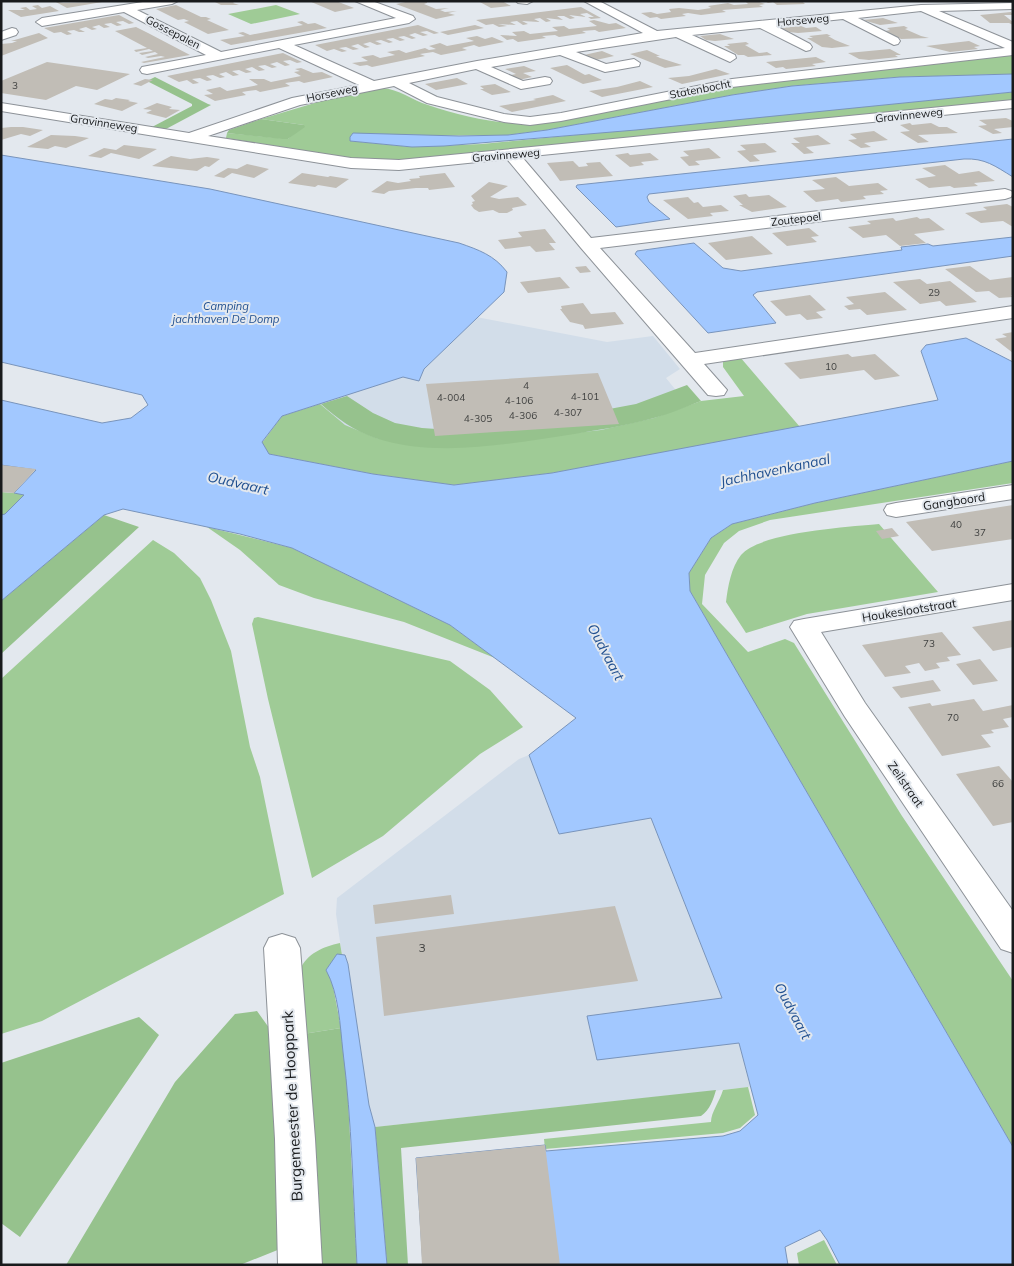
<svg xmlns="http://www.w3.org/2000/svg" width="1014" height="1266" viewBox="0 0 1014 1266" font-family="Mulish,sans-serif">
<rect width="100%" height="100%" fill="#e3e8ee"/>
<path fill="#d2dde9" d="M466 315 607 342 653 336 680 369 666 378 724 450 456 494 262 461 242 441 265 414Z
M529 755 559 834 651 817 722 999 587 1016 739 1042 750 1087 375 1127 369 1105 348 964 345 955H342L336 914 337 898 519 759Z"/>
<path fill="#9fcb96" d="M276 5 300 14 251 24 228 14Z
M1013 53V74L900 77 792 86 732 95 547 130 508 135 410 136 351 141 412 147 482 144 1013 92V101L397 162 349 158 226 138 227 133 288 139 304 125 261 119 318 102 382 88C399 89 412 100 428 105 465 118 507 126 545 123L715 88Z
M740 357 800 427 552 473 454 485 373 474 269 454 262 443 282 416 320 404 345 425 376 438 411 445 451 447 601 430 654 418 701 401 744 396 723 367V360Z
M1013 461V483L770 520 739 531 724 543 705 575 702 604 748 652 785 639 794 643 902 816 1013 981V1147L690 591 689 573 711 538 732 524 815 503Z
M1 492 25 494 5 515H1Z
M879 524 938 592 807 614 746 633 726 602C728 586 731 568 741 555 760 532 848 527 879 524Z
M207 527 292 548 450 625 495 658 404 622 314 598 279 585 240 550Z
M153 540 174 553 200 578 211 600 231 651 250 747 260 777 284 894 42 1021 1 1034V679Z
M258 617 450 661 490 690 523 727 480 754 383 836 312 878 268 699 252 624 254 618Z
M340 943 342 955H337L326 970 332 981 341 1028 303 1034 300 970C307 953 323 947 340 943Z
M748 1087 755 1115 740 1128 723 1133 545 1149 544 1139 711 1122C711 1112 720 1101 723 1090Z
M824 1240 837 1265H799L797 1253Z"/>
<path fill="#96c28d" d="M155 77 208 104 211 105 166 129 152 127 192 106V104L147 81Z
M261 119 304 125 305 127 288 139H282L227 133 229 130Z
M687 385 701 401C685 407 670 414 654 418 626 426 597 430 568 435 507 444 436 458 375 438 353 430 338 419 321 404L347 396 373 413 395 423 422 428 451 430 588 413 636 404Z
M104 515 139 527 1 654V601Z
M257 1011 272 1032 285 1247 240 1265H66L175 1082 235 1014Z
M139 1017 159 1035 20 1237 1 1223V1063Z
M341 1028 347 1081 357 1265H315L303 1034Z
M716 1090C713 1100 710 1110 701 1116L401 1148 408 1265H387L375 1127Z"/>
<path fill="#a2c8ff" stroke="#7994bb" d="M1013 74V92L636 130 444 146 412 147 350 141V137L353 133 459 136 508 135 547 130 732 95 792 86 900 77Z
M1013 139V177C995 166 985 158 964 159L649 194 647 197 649 202 670 219 616 227 576 187 577 185Z
M1 155 210 189 459 243C479 250 494 255 507 272L504 292 424 369 419 381 403 377 282 416 262 442 269 454 373 474 454 485 552 473 938 400 921 351 926 345 966 338 1013 362V461L815 503 732 524 711 538 689 573 690 591 1013 1147V1265H840L827 1240 820 1230 785 1247 788 1265H423L416 1158 545 1145 546 1151 723 1136 740 1131 758 1115 739 1043 597 1060 587 1016 722 998 651 818 559 834 529 755 576 718 450 625 292 548 240 534 123 509 104 515 1 601V515L5 514 24 495 14 493 36 470 1 465V400L102 423 131 418 148 405 142 395 1 362Z
M1013 237V256L757 292 753 295 776 323 708 333 635 254 637 251 694 243 723 268 741 271 902 250 901 247 928 244 933 246Z
M337 954 345 955 348 964 369 1105 375 1127 387 1265H357C353 1194 352 1122 343 1052 340 1025 339 994 326 970Z"/>
<path fill="#c1bdb6" d="M54 1 63 3 102 2 67 8Z
M213 1H235L233 3 239 5H221Z
M309 1H336L354 8 335 12Z
M410 1 427 2V3L424 4 436 9 449 8 440 10 445 12 457 11 448 13 455 15 436 19 396 4Z
M478 1H502L511 6 491 8Z
M745 1H757L765 4 759 5 763 7 722 10 726 12 701 15 688 13 682 14 686 16 661 19 657 17 650 18 641 13 651 12 657 14 671 12 669 9 679 8 698 10 711 8 708 6 728 3 734 5 748 4Z
M765 1H802L805 4 777 5 773 2 768 3Z
M38 5 42 8 50 6 59 11 21 17 8 10H25L20 8 26 7 30 10 37 9 32 6Z
M176 5 201 17H206L211 19 207 20 229 30 208 34 184 22 189 21 184 19 178 20 156 9Z
M581 7 601 18 591 19 588 17H594L587 13 580 14 586 17 569 15 575 18 570 19 564 16H557L563 20 546 18 551 21 546 22 540 18 534 19 540 22 522 21 528 24 523 25 517 21 510 22 516 25 498 24 507 26 499 27 493 24 486 25 476 20Z
M1011 12 1013 15H1004L1013 22V25L1009 23H990L980 15Z
M119 15 134 23 129 24 123 21 116 22 122 25 117 26 111 23 104 24 110 27 104 28 99 25 92 27 97 29 92 30 86 27 79 29 85 32H79L74 30 67 31 72 34 67 35 61 32 54 33 44 28Z
M883 18 898 23 880 25 863 20Z
M594 20 609 24 616 23 626 28 599 32 595 30 582 31 586 33 559 37 555 35 542 36 546 38 518 42 513 39 507 40 500 35 517 36 512 32 524 31 530 34 558 31 552 27 564 26 569 29 597 26 589 21Z
M302 21 308 24 315 23 327 28 231 45 220 40 245 36 238 33 243 32 250 35 303 25 297 22Z
M418 25 439 33 434 34 427 31 420 32 428 35 423 36 415 33 409 35 416 38 412 39 404 36 398 37 405 40 400 41 393 38 386 39 393 42 389 43 381 40 375 41 382 44 377 45 370 42 363 44 370 47 365 48 358 44 351 46 359 49 353 50 346 47 339 48 347 51 342 52 334 49 327 51 315 45Z
M475 25 484 28 448 35 440 32Z
M801 26 806 28 816 27 822 31 798 33 789 32 781 28Z
M904 26 908 28 905 29 921 36 929 38 901 39 885 31 890 30 887 28Z
M136 27 148 33 190 55 144 63 141 62 165 57 161 56 148 58 145 57 158 54 155 52 142 55 139 53 153 51 149 49 136 52 134 50 147 48 115 31Z
M39 33 48 38 1 56V44L12 43 17 41H11Z
M720 34 734 39 715 41 706 40 700 36Z
M827 34 831 36H828L835 40 850 46 832 48 822 47 807 38H813L809 36Z
M477 36 485 39 492 37 504 42 479 47 474 45 462 48 467 50 441 55 433 52 420 54 425 56 372 67 367 65 360 66 352 63 368 61 361 57 373 55 380 58 395 55 387 52 399 50 406 53 425 48 429 50 436 49 429 46 440 43 447 46 474 41 466 38Z
M969 41 980 46 974 47 978 49 950 52 926 46Z
M746 42 749 44 745 45 759 53 767 52 772 55 748 57 744 55H738L724 46H730L727 44Z
M890 49 901 55H895L898 57 869 60 859 59 848 53Z
M647 50 660 56H656L660 58 682 65 665 68 630 54Z
M602 51 614 56 596 60 584 55Z
M283 53 302 62 297 63 290 60 283 61 290 65 285 66 277 62 270 64 277 67 272 68 265 65 258 66 265 70 259 71 252 67 245 69 252 72 246 73 239 70 232 71 239 75 233 76 226 72 219 74 225 77 220 78 213 75 206 76 212 80 207 81 200 78 192 79 199 83 193 84 187 80 179 82 167 76Z
M816 57 826 62 812 64 816 66 786 69 783 67 776 68 766 62Z
M47 62 130 74 97 90 76 86 46 100 1 93V81Z
M567 65 585 75 589 74 602 80 583 84 550 68Z
M524 66 536 71 523 73 532 77 519 80 511 75 516 74 505 69Z
M301 68 313 73 322 72 333 77 304 83 299 81 285 83 290 86 260 92 256 90 248 91 242 92 246 95 215 101 204 95 213 94 206 90 220 87 227 91 258 85 249 79H264L271 82 301 76 294 72 300 71 295 69Z
M716 69 730 74 682 84 668 78 689 76Z
M457 78 468 84 436 90 425 84Z
M145 79 153 80 141 86 133 84Z
M640 81 653 87 602 97 589 91 617 87Z
M495 84 511 92 492 95 480 89H484L480 86Z
M553 95 566 101 512 112 499 106 536 100 533 99Z
M116 98 130 100 128 101 138 103 122 111 94 104 105 99 112 100Z
M157 103 172 107 169 109 180 110 166 118 146 113 152 110 143 109Z
M1006 118 1013 121V127L994 129 1002 133 993 134 978 126 987 125 979 120Z
M910 123 912 125 931 123 939 127H947L958 133 918 135 929 142 918 143 900 132 910 131 900 125Z
M11 127H23L43 130 30 136 21 134 1 140V128Z
M874 131 888 140 864 143 871 147 861 148 848 140 857 139 850 134Z
M51 135 75 136 89 138 66 148 55 146 48 149 27 147Z
M818 135 831 144 806 147 814 153 804 154 791 143H800L793 138Z
M765 143 777 152 753 155 760 161 750 162 737 151 746 150 740 145Z
M124 145 157 149 139 159 111 153 101 158 88 156 104 148 116 150Z
M709 148 721 158 695 161 700 165 689 166 680 157 689 156 683 151Z
M628 153 630 155 650 153 659 160 641 162 644 165 630 167 615 155Z
M171 156 190 159 207 157 220 159 209 167 205 166 197 171 152 166Z
M573 161 579 167 588 166 586 163 600 162 613 176 560 181 547 163Z
M247 164 269 169 254 178 232 173 224 178 214 176 228 168 237 169Z
M945 165 959 174 979 171 995 181 974 183 978 186 954 188 950 186 929 188 915 179 936 176 922 168Z
M302 173 328 177 330 176 349 179 336 188 318 185 315 187 288 183Z
M445 173 455 187 429 190 428 188H416L389 191 384 194 371 192 387 181 398 183 411 181 409 179 420 178 419 176Z
M836 177 849 186 878 183 888 190 880 191 884 194 863 196 866 199 841 202 838 199 816 202 803 191 825 189 812 180Z
M489 182 508 186 490 197 499 199 518 197 527 205 512 208 513 210 507 213H499L493 210 479 212 474 209 471 205 473 204 472 202 475 201 471 196Z
M746 194 749 197 769 195 787 207 752 212 739 205H743L733 196Z
M688 197 694 203 698 202 703 207 721 205 729 211 710 213 713 216 688 219 663 200Z
M1007 204 1013 207V227L1003 221 981 223 965 213 987 210 983 207Z
M917 217 920 219 929 218 945 230 914 234 926 243 900 246 886 235 863 238 848 227 871 224 867 221 893 218 896 221Z
M809 228 819 236 811 237 817 242 787 246 772 233Z
M545 229 556 243H549L555 250 536 252 530 246 505 249 498 240 522 237 518 232Z
M752 236 773 254 726 260 708 243Z
M586 266 591 272 580 273 575 267Z
M970 266 990 280 1013 277V295H1011L1013 297 999 298 989 291 976 292 945 269Z
M560 277 570 288 528 293 520 282Z
M920 279 927 284 950 281 977 302 946 306 940 301 920 304 893 282Z
M885 292 907 310 867 315 860 309 849 310 844 306 854 304 846 297Z
M810 295 826 310 816 312 823 318 807 320 800 314 786 316 770 301Z
M583 303 591 314 615 312 624 324 585 329 583 325 570 322 560 309H562L561 306Z
M1013 332V353L995 339 1007 337 1002 334Z
M848 354 852 357 875 354 900 376 875 380 864 370 800 379 784 363Z
M598 373 619 424 435 436 426 384Z
M1 465 36 469 14 493 1 492Z
M1013 505V539L932 551 906 522Z
M892 528 899 536 882 539 876 531Z
M1013 620V647L993 651 972 627Z
M942 632 961 655 947 657 950 661 936 663 940 668 925 671 919 663 905 666 911 673 885 677 862 645Z
M980 659 998 681 973 685 956 664Z
M933 680 941 691 901 698 892 687Z
M974 699 983 711 1013 705V717L1003 719 1009 727 991 730 994 733 981 735 991 747 942 756 908 707 930 703 932 706Z
M999 766 1013 782V822L993 826 956 774Z
M451 895 454 914 375 924 373 905Z
M615 906 638 981 384 1016 376 937Z
M545 1145 560 1265H422L416 1158Z"/>
<g fill="none" stroke-linecap="round" stroke-linejoin="round">
<defs>
<path id="minor" d="M149 1H178L172 4 137 10 221 52 396 18 355 1H372L413 16 415 19 409 23 294 45 374 81 477 61 643 33 584 1H599L657 31 921 5 1013 3V9L939 11 1013 42V55L732 87 561 121 530 125 504 122 427 103 394 86 300 105 208 136 351 158 399 160 1013 100V108L522 157 591 238 1005 189 1011 191 1013 193 1011 197 1005 199 600 248 695 353 1013 306V318L704 364 727 390 724 395 716 396 708 395 581 248 507 159 399 170 351 168 1 111V103L189 133 292 98 359 85 279 48 147 74 142 73 140 70 142 67 206 55 124 12 42 26 36 22 42 18ZM921 11 1005 48 732 79 561 113 530 117 504 114 437 97 409 83 476 69 521 89 550 84 552 81 550 78 545 77 523 81 491 67 560 55 605 72 639 66 640 63 634 59 606 64 576 52 676 37 730 62 736 58 735 55 692 35 760 28 806 51 810 50 812 47 810 44 776 26 843 19 894 45 898 44 900 41 898 38 858 18Z
M516 1H533L527 4 518 3Z
M12 28 16 29 18 32 16 35 1 40V32Z
M1013 485V499L896 517 887 515 884 510 887 505 896 503Z
M1013 584V600L821 632 865 703 1013 911V953L1001 949 845 717 790 627 794 621 804 619Z
M282 934 295 938 300 948 315 1139 322 1265H278L275 1139 264 948 269 938Z"/>
</defs>
<use href="#minor" stroke="#8d9298" stroke-width="2"/>
<use href="#minor" fill="#fff" fill-rule="evenodd"/>
</g>
<g text-anchor="middle" dominant-baseline="central" stroke-width="4" stroke-linejoin="round" paint-order="stroke">
<g font-size="10" fill="#424342">
<text x="15" y="85">3</text>
<text x="934" y="292">29</text>
<text x="831" y="366">10</text>
<text x="526" y="385">4</text>
<text x="585" y="396">4-101</text>
<text x="451" y="397">4-004</text>
<text x="519" y="400">4-106</text>
<text x="568" y="412">4-307</text>
<text x="523" y="415">4-306</text>
<text x="478" y="418">4-305</text>
<text x="956" y="524">40</text>
<text x="980" y="532">37</text>
<text x="929" y="643">73</text>
<text x="953" y="717">70</text>
<text x="998" y="783">66</text>
</g>
<g font-size="11" fill="#181a1c" stroke="#e3e8ee">
<text transform="translate(803 20) rotate(-5)">Horseweg</text>
<text transform="translate(173 32) rotate(27)">Gossepalen</text>
<text transform="translate(700 89) rotate(-11)">Statenbocht</text>
<text transform="translate(332 93) rotate(-12)">Horseweg</text>
<text transform="translate(909 115) rotate(-6)">Gravinneweg</text>
<text transform="translate(104 123) rotate(9)">Gravinneweg</text>
<text transform="translate(506 155) rotate(-5)">Gravinneweg</text>
<text transform="translate(796 219) rotate(-7)">Zoutepoel</text>
</g>
<g font-size="11" font-style="italic" fill="#215090" stroke="#e3e8ee">
<text x="226" y="306">Camping<tspan x="226" dy="13">jachthaven De Domp</tspan></text>
</g>
<g font-size="12" fill="#181a1c" stroke="#e3e8ee">
<text transform="translate(954 501) rotate(-9)">Gangboord</text>
<text transform="translate(909 610) rotate(-9)">Houkeslootstraat</text>
<text transform="translate(906 784) rotate(55)">Zeilstraat</text>
</g>
<g font-size="12" fill="#424342">
<text x="422" y="947">3</text>
</g>
<g font-size="14" font-style="italic" fill="#215090" stroke="#e3e8ee">
<text transform="translate(775 470) rotate(-12)">Jachhavenkanaal</text>
<text transform="translate(238 483) rotate(13)">Oudvaart</text>
<text transform="translate(606 652) rotate(62)">Oudvaart</text>
<text transform="translate(793 1011) rotate(62)">Oudvaart</text>
</g>
<g font-size="15" fill="#181a1c" stroke="#e3e8ee">
<text transform="translate(292 1106) rotate(-93)">Burgemeester de Hooppark</text>
</g>
</g>
<rect width="1014" height="1266" fill="none" stroke="#181a1c" stroke-width="5"/>
</svg>
